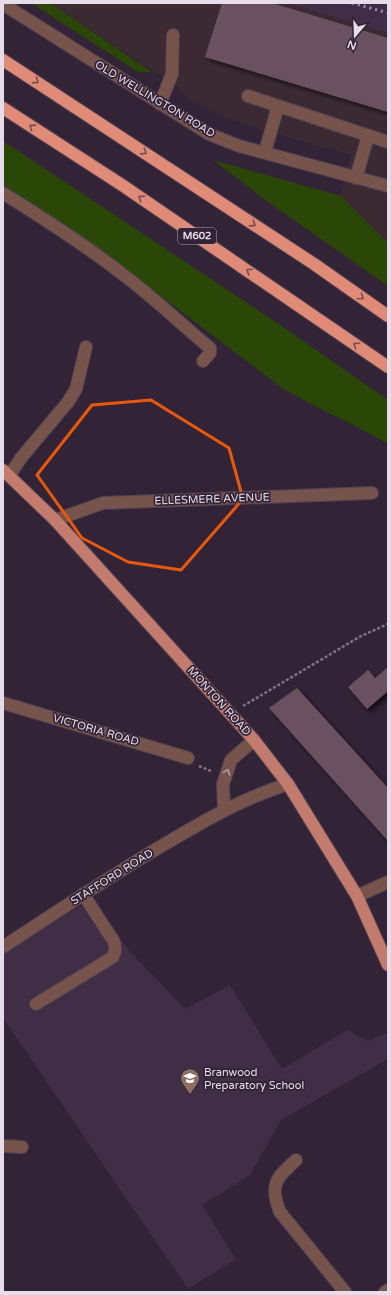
<svg xmlns="http://www.w3.org/2000/svg" width="391" height="1295" viewBox="0 0 391 1295" font-family="'Varela Round',sans-serif">
<defs>
<filter id="shadow"><feDropShadow dx="3.5" dy="3.5" stdDeviation="2" flood-color="#0009"/></filter>
</defs>
<rect width="100%" height="100%" fill="#322336"/>
<path fill="#3c2a33" d="M50 3H286L388 33V243L341 196 351 155 266 131 225 117 187 98 179 88Z"/>
<path fill="#402d46" d="M286 3H388V33Z
M93 899 128 949 185 1009 230 985 282 1069 347 1030 368 1041 388 1032V1059L281 1120 250 1175 202 1205 236 1259 188 1289 3 1018V950Z"/>
<path fill="#2a4707" d="M31 3H50L152 72H138Z
M3 141 276 322 388 400V444C353 423 316 408 282 388L85 239 3 184Z
M213 160 341 196 388 243V286L268 202Z"/>
<path fill="#6a515f" filter="url(#shadow)" d="M222 3H272L388 38V112L205 57Z
M388 667V691L367 709 348 687 368 670 375 678Z
M297 688 388 788V841L269 708Z"/>
<g fill="none" stroke-linecap="round" stroke-linejoin="round">
<defs>
<path id="minor" d="M3 4 209 134 239 146 388 186
M248 96 388 142
M160 104 172 74 173 35
M265 152 278 106
M356 178 368 136
M3 193C43 218 84 244 121 273 152 296 180 323 210 348V353L203 361
M9 476 21 458 68 402 76 389 86 347
M55 520 103 503 372 493
M3 703 188 758
M224 810 223 784 231 760 254 740
M357 896 388 882
M3 947C58 911 113 874 170 841 209 818 244 798 288 784
M36 1004 113 957C116 951 116 947 113 940L83 894
M3 1146 22 1147
M296 1160C276 1178 269 1185 280 1212L345 1292
M385 1292 388 1290"/>
<path id="major" d="M3 470 55 520 254 740 288 784 357 896 388 965"/>
<path id="highway" d="M3 60 314 264 388 316
M3 108 122 185 388 367"/>
</defs>
<use href="#minor" stroke="#4f4153" stroke-width="14"/>
<use href="#major" stroke="#4f4153" stroke-width="14"/>
<use href="#highway" stroke="#4f4153" stroke-width="14"/>
<path stroke="#817485" stroke-width="2.5" stroke-dasharray="3 2" stroke-linecap="butt" d="M243 706 361 636 388 624
M199 766 211 771"/>
<use href="#minor" stroke="#76534b" stroke-width="12"/>
<use href="#major" stroke="#c27b6c" stroke-width="12"/>
<use href="#highway" stroke="#e08b78" stroke-width="12"/>
<path stroke="#a195a4" stroke-width="3" stroke-dasharray="2 4" stroke-linecap="butt" d="M352 3 388 13"/>
</g>
<defs><path id="oneway-chevron" d="M-2-3.5L2.5 0L-2 3.5" fill="none" stroke-width="1.6" stroke-linecap="round" stroke-linejoin="round"/></defs>
<g stroke="#784d50">
<use href="#oneway-chevron" transform="translate(36 81) rotate(33)"/>
<use href="#oneway-chevron" transform="translate(32 127) rotate(-147)"/>
<use href="#oneway-chevron" transform="translate(144 152) rotate(33)"/>
<use href="#oneway-chevron" transform="translate(141 198) rotate(-146)"/>
<use href="#oneway-chevron" transform="translate(253 224) rotate(33)"/>
<use href="#oneway-chevron" transform="translate(249 271) rotate(-146)"/>
<use href="#oneway-chevron" transform="translate(361 297) rotate(35)"/>
<use href="#oneway-chevron" transform="translate(356 345) rotate(-145)"/>
</g>
<use stroke="#b49fa2" href="#oneway-chevron" transform="translate(227 772) rotate(-70)"/>
<path fill="none" stroke="#e8590c" stroke-width="3" stroke-linejoin="round" d="M151 400 229 448 243 499 181 570 128 562 82 538 37 475 92 405Z"/>
<defs>
<symbol id="school-pin" viewBox="-11 -11 22 30"><path d="M0 17L-7.5 6A9.5 9.5 0 1 1 7.5 6Z" fill="#8d6e63" stroke="#322336"/><path d="M0-5L7-2L0 1L-7-2ZM-4 1L0 2.5L4 1V4Q0 6-4 4Z" fill="#fff"/></symbol>
</defs>
<g fill-rule="evenodd">
<use href="#school-pin" x="179" y="1067" width="22" height="30"/>
</g>
<g text-anchor="middle" dominant-baseline="central" stroke-width="3.5" stroke-linejoin="round" paint-order="stroke">
<rect fill="#322336" stroke="#b1a5b4" stroke-width="1" x="178" y="228" width="38" height="16" rx="3"/>
<g font-size="10" font-weight="bold" fill="#e7ddea">
<text x="197" y="236">M602</text>
</g>
<g font-size="11" fill="#e7ddea" stroke="#322336">
<text transform="translate(155 99) rotate(31)">OLD WELLINGTON ROAD</text>
<text transform="translate(212 499) rotate(-2)">ELLESMERE AVENUE</text>
<text transform="translate(219 701) rotate(48)">MONTON ROAD</text>
<text transform="translate(96 730) rotate(16)">VICTORIA ROAD</text>
<text transform="translate(112 877) rotate(-32)">STAFFORD ROAD</text>
</g>
<g font-size="11" fill="#e7ddea" stroke="#322336" text-anchor="start">
<text x="204" y="1072">Branwood<tspan x="204" dy="13">Preparatory School</tspan></text>
</g>
</g>
<rect width="391" height="1295" fill="none" stroke="#e7ddea" stroke-width="8"/>
<g transform="translate(355 36) rotate(199)" stroke="#322336" stroke-width="3" paint-order="stroke">
<path d="M0-3L7 15L0 10L-7 15Z" fill="#e7ddea"/>
<text y="-6" font-size="11" font-weight="bold" text-anchor="middle" fill="#e7ddea">N</text>
</g>
</svg>
